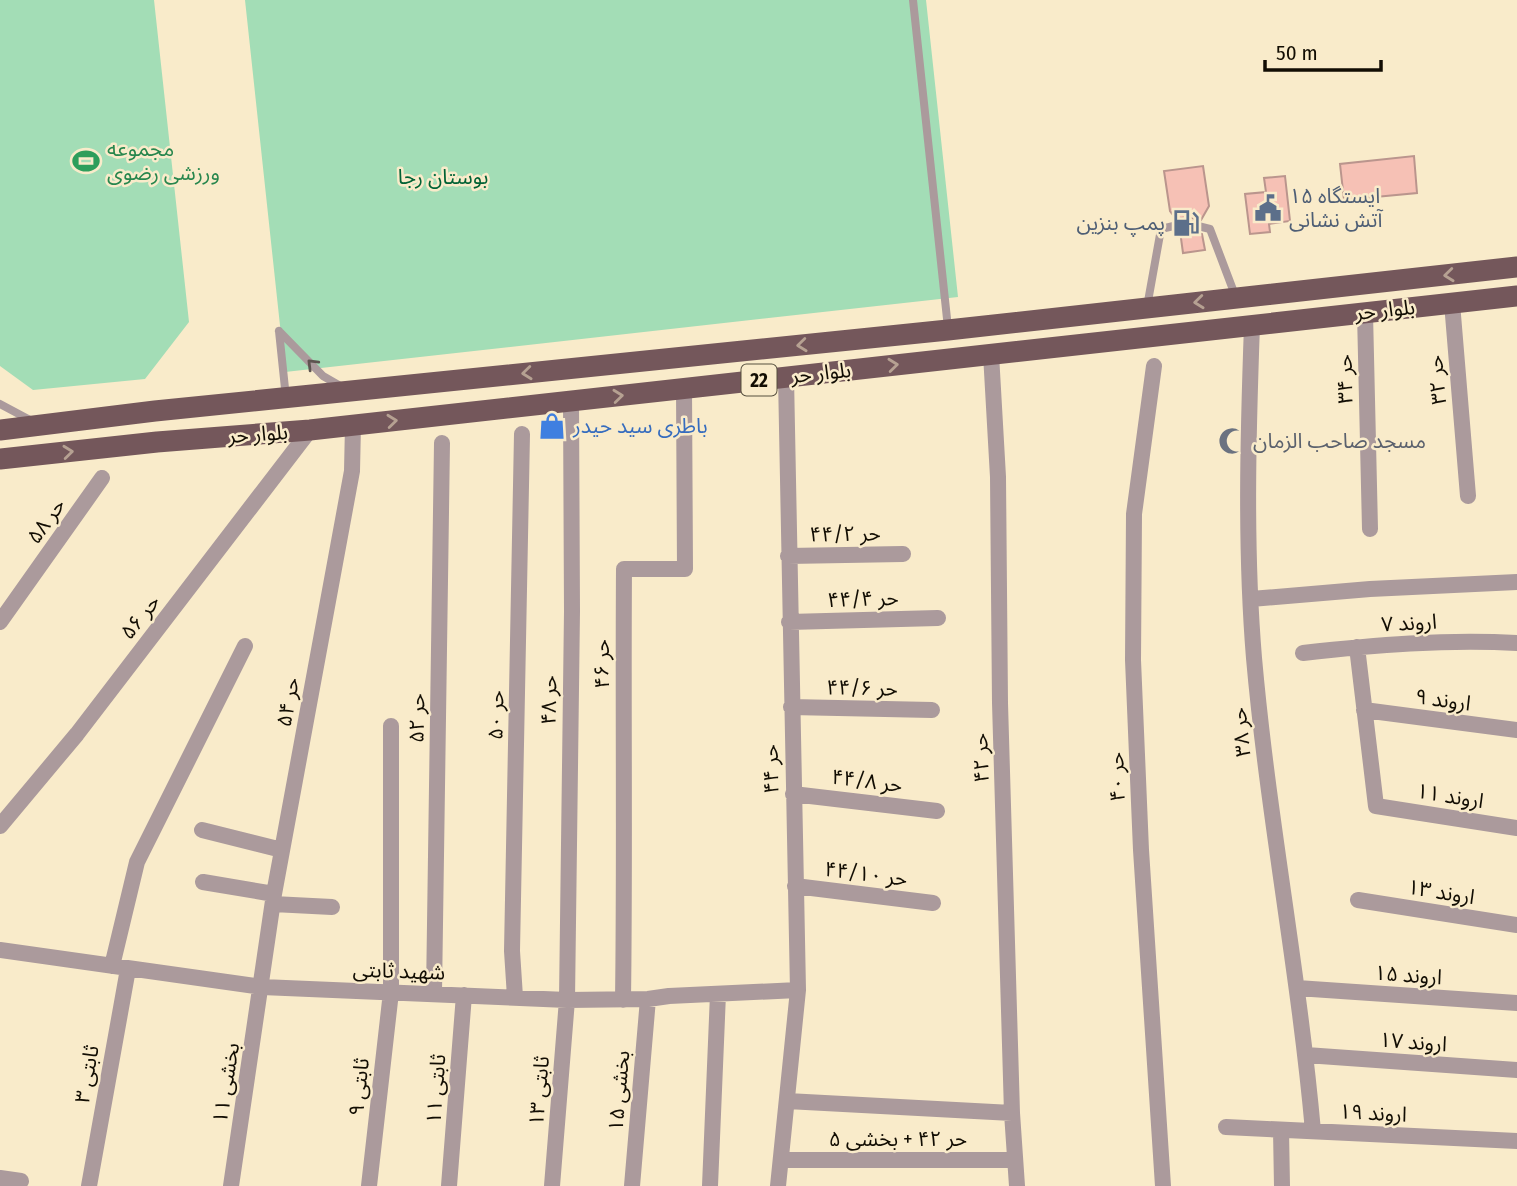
<svg xmlns="http://www.w3.org/2000/svg" width="1517" height="1186" viewBox="0 0 1517 1186" font-family="'Fira Sans Condensed','Noto Sans Arabic',sans-serif">
<rect width="100%" height="100%" fill="#f9ebca"/>
<path fill="#a3ddb6" d="M0 0H154L189 322 145 379 33 390 0 366Z
M245 0H926L958 297 285 372Z"/>
<path fill="#f6c1b5" stroke="#ba958d" stroke-width="2" d="M1414 156 1417 193 1344 200 1340 164Z
M1203 166 1209 206 1201 220 1187 217 1176 219 1170 211 1164 171Z
M1285 176 1290 221 1269 224 1270 232 1250 234 1245 194 1266 192 1264 178Z
M1186 230 1202 234 1205 250 1183 253 1180 231Z"/>
<g fill="none" stroke-linecap="round" stroke-linejoin="round">
<path stroke="#ab9a9c" stroke-width="8" d="M913 0 948 328
M1147 307 1161 229 1186 223 1210 229 1235 295
M279 331 323 376 342 387
M279 331 286 398
M0 404 30 420"/>
<path stroke="#ab9a9c" stroke-width="16" d="M1452 303 1468 496
M1365 313 1370 529
M1252 325C1248 436 1245 548 1254 658 1268 817 1299 973 1313 1131
M991 354 998 477 1000 703 1012 1113 1017 1186
M1154 366 1134 514 1133 660 1141 850 1163 1186
M788 556 903 554
M1251 599 1370 589 1517 582
M0 622 102 478
M789 622 938 618
M1357 647 1376 806 1517 828
M1303 653C1374 645 1446 639 1517 643
M791 707 932 710
M1364 710 1517 730
M793 794 937 811
M0 826 77 734 310 430
M202 830 282 850
M203 882 274 894
M795 886 933 903
M1358 900 1517 925
M273 904 332 907
M0 950 262 987 567 1000 648 999 669 996 798 990
M112 966 137 862 245 646
M1297 988 1517 1003
M434 993 442 443
M515 997 512 951 522 434
M623 1000C625 856 623 713 624 569H685L684 388
M1306 1055 1517 1070
M787 1101 1012 1113
M1226 1127 1517 1141
M1281 1130 1282 1186
M781 1160H1015
M0 1178 21 1181
M89 1186 128 969
M231 1186 274 894 352 471 353 425
M369 1186 391 992V726
M449 1186 464 995
M552 1186 567 1000 572 611 571 401
M632 1186 648 999
M710 1186 718 994
M778 1186 798 990 786 377"/>
<path stroke="#74575b" stroke-width="21" d="M0 430 155 411 948 330 1517 267
M0 459 157 442 310 430 1517 296"/>
</g>
<defs><path id="oneway-chevron" d="M-2-3.5L2.5 0L-2 3.5" fill="none" stroke-width="1.6" stroke-linecap="round" stroke-linejoin="round" transform="scale(1.75)"/></defs>
<g stroke="#b6a192">
<use href="#oneway-chevron" transform="translate(1449 275) rotate(174)"/>
<use href="#oneway-chevron" transform="translate(1199 302) rotate(174)"/>
<use href="#oneway-chevron" transform="translate(802 345) rotate(174)"/>
<use href="#oneway-chevron" transform="translate(893 365) rotate(-6)"/>
<use href="#oneway-chevron" transform="translate(527 373) rotate(174)"/>
<use href="#oneway-chevron" transform="translate(618 396) rotate(-6)"/>
<use href="#oneway-chevron" transform="translate(392 421) rotate(-6)"/>
<use href="#oneway-chevron" transform="translate(68 452) rotate(-6)"/>
</g>
<use stroke="#5e5450" href="#oneway-chevron" transform="translate(312 364) rotate(-135)"/>
<defs>
<symbol id="stadium-bare" viewBox="-9 -9 18 18"><path d="M0-5a6.5 5 0 1 0 0 10a6.5 5 0 1 0 0-10ZM-3.5-1.8h7v3.6h-7Z" fill="#2e9e5b" stroke="#f9ebca" stroke-width="2.5" paint-order="stroke"/></symbol>
<symbol id="civic-bare" viewBox="-9 -9 18 18"><path d="M-.6-6.5H3V-4.5H.6V-3L4-1V1h2V6H-6V1h2V-1L-.6-3ZM-1.2 2.5V6h2.4V2.5Z" fill="#5c6f8a" stroke="#f9ebca" stroke-width="2.5" paint-order="stroke"/></symbol>
<symbol id="fuel-bare" viewBox="-9 -9 18 18"><path d="M-5.5-6h7V0h2V4h1.3V-2.5L3-4.5l.8-.8L6-3V5H2.5V1h-1V6h-7ZM-4.2-4.7v3.2H.2V-4.7Z" fill="#5c6f8a" stroke="#f9ebca" stroke-width="2.5" paint-order="stroke"/></symbol>
<symbol id="shop-bare" viewBox="-9 -9 18 18"><path d="M-5-2.5h2.3a2.7 3.5 0 0 1 5.4 0H5L5.5 6h-11ZM-1.5-2.5h3a1.5 2.3 0 0 0-3 0Z" fill="#3f7fe0" stroke="#f9ebca" stroke-width="2.5" paint-order="stroke"/></symbol>
<symbol id="mosque-bare" viewBox="-9 -9 18 18"><path d="M3.5-4.9A6 6 0 1 0 3.5 4.9A5 5 0 1 1 3.5-4.9Z" fill="#6b7280" stroke="#f9ebca" stroke-width="2.5" paint-order="stroke"/></symbol>
</defs>
<g fill-rule="evenodd">
<use href="#stadium-bare" x="67" y="142" width="38" height="38"/>
<use href="#civic-bare" x="1249" y="189" width="38" height="38"/>
<use href="#fuel-bare" x="1167" y="204" width="38" height="38"/>
<use href="#shop-bare" x="533" y="407" width="38" height="38"/>
<use href="#mosque-bare" x="1213" y="422" width="38" height="38"/>
</g>
<g text-anchor="middle" dominant-baseline="central" stroke-width="5" stroke-linejoin="round" paint-order="stroke">
<rect fill="#f9ebca" stroke="#57503f" stroke-width="2" x="741.5" y="364.5" width="35" height="31" rx="5"/>
<g font-size="19" font-weight="bold" fill="#120d03">
<text x="759" y="380">22</text>
</g>
<g font-size="21" fill="#27864d" stroke="#f9ebca" text-anchor="start">
<text x="107" y="149">مجموعه<tspan x="107" dy="24">ورزشی رضوی</tspan></text>
</g>
<g font-size="21" fill="#016235" stroke="#f9ebca">
<text x="443" y="177">بوستان رجا</text>
</g>
<g font-size="21" fill="#4e5e75" stroke="#f9ebca" text-anchor="start">
<text x="1289" y="196">ایستگاه ۱۵<tspan x="1289" dy="24">آتش نشانی</tspan></text>
<text x="1165" y="223" text-anchor="end">پمپ بنزین</text>
</g>
<g font-size="21" fill="#120d03" stroke="#f9ebca">
<text transform="translate(1385 310) rotate(-6)">بلوار حر</text>
<text transform="translate(821 373) rotate(-6)">بلوار حر</text>
<text transform="translate(1345 379) rotate(-91)">حر ۳۴</text>
<text transform="translate(1437 380) rotate(-95)">حر ۳۲</text>
<text transform="translate(258 434) rotate(-4)">بلوار حر</text>
<text transform="translate(46 521) rotate(-55)">حر ۵۸</text>
<text transform="translate(845 534) rotate(-1)">حر ۴۴/۲</text>
<text transform="translate(863 599) rotate(-2)">حر ۴۴/۴</text>
<text transform="translate(140 617) rotate(-52)">حر ۵۶</text>
<text transform="translate(1409 623) rotate(-3)">اروند ۷</text>
<text transform="translate(602 664) rotate(-90)">حر ۴۶</text>
<text transform="translate(862 688) rotate(1)">حر ۴۴/۶</text>
<text transform="translate(549 700) rotate(-89)">حر ۴۸</text>
<text transform="translate(1443 700) rotate(8)">اروند ۹</text>
<text transform="translate(288 702) rotate(-80)">حر ۵۴</text>
<text transform="translate(496 715) rotate(-89)">حر ۵۰</text>
<text transform="translate(417 718) rotate(-89)">حر ۵۲</text>
<text transform="translate(1241 732) rotate(-96)">حر ۳۸</text>
<text transform="translate(981 758) rotate(-92)">حر ۴۲</text>
<text transform="translate(771 769) rotate(-91)">حر ۴۴</text>
<text transform="translate(1117 777) rotate(-92)">حر ۴۰</text>
<text transform="translate(867 781) rotate(7)">حر ۴۴/۸</text>
<text transform="translate(1450 796) rotate(9)">اروند ۱۱</text>
<text transform="translate(866 874) rotate(7)">حر ۴۴/۱۰</text>
<text transform="translate(1441 892) rotate(9)">اروند ۱۳</text>
<text transform="translate(399 971) rotate(2)">شهید ثابتی</text>
<text transform="translate(1408 975) rotate(4)">اروند ۱۵</text>
<text transform="translate(1413 1042) rotate(4)">اروند ۱۷</text>
<text transform="translate(87 1074) rotate(-80)">ثابتی ۳</text>
<text transform="translate(226 1083) rotate(-81)">بخشی ۱۱</text>
<text transform="translate(359 1087) rotate(-84)">ثابتی ۹</text>
<text transform="translate(436 1089) rotate(-86)">ثابتی ۱۱</text>
<text transform="translate(539 1091) rotate(-85)">ثابتی ۱۳</text>
<text transform="translate(619 1091) rotate(-85)">بخشی ۱۵</text>
<text transform="translate(1373 1113) rotate(3)">اروند ۱۹</text>
<text x="898" y="1139">حر ۴۲ + بخشی ۵</text>
</g>
<g font-size="21" fill="#366cbe" stroke="#f9ebca" text-anchor="start">
<text x="573" y="426">باطری سید حیدر</text>
</g>
<g font-size="21" fill="#5b616d" stroke="#f9ebca" text-anchor="start">
<text x="1253" y="441">مسجد صاحب الزمان</text>
</g>
</g>
<path d="M1265 60v10h116v-10" fill="none" stroke="#120d03" stroke-width="3.5"/>
<text x="1276" y="60" font-size="21" fill="#120d03" stroke="#f9ebca" stroke-width="5" paint-order="stroke">50 m</text>
</svg>
